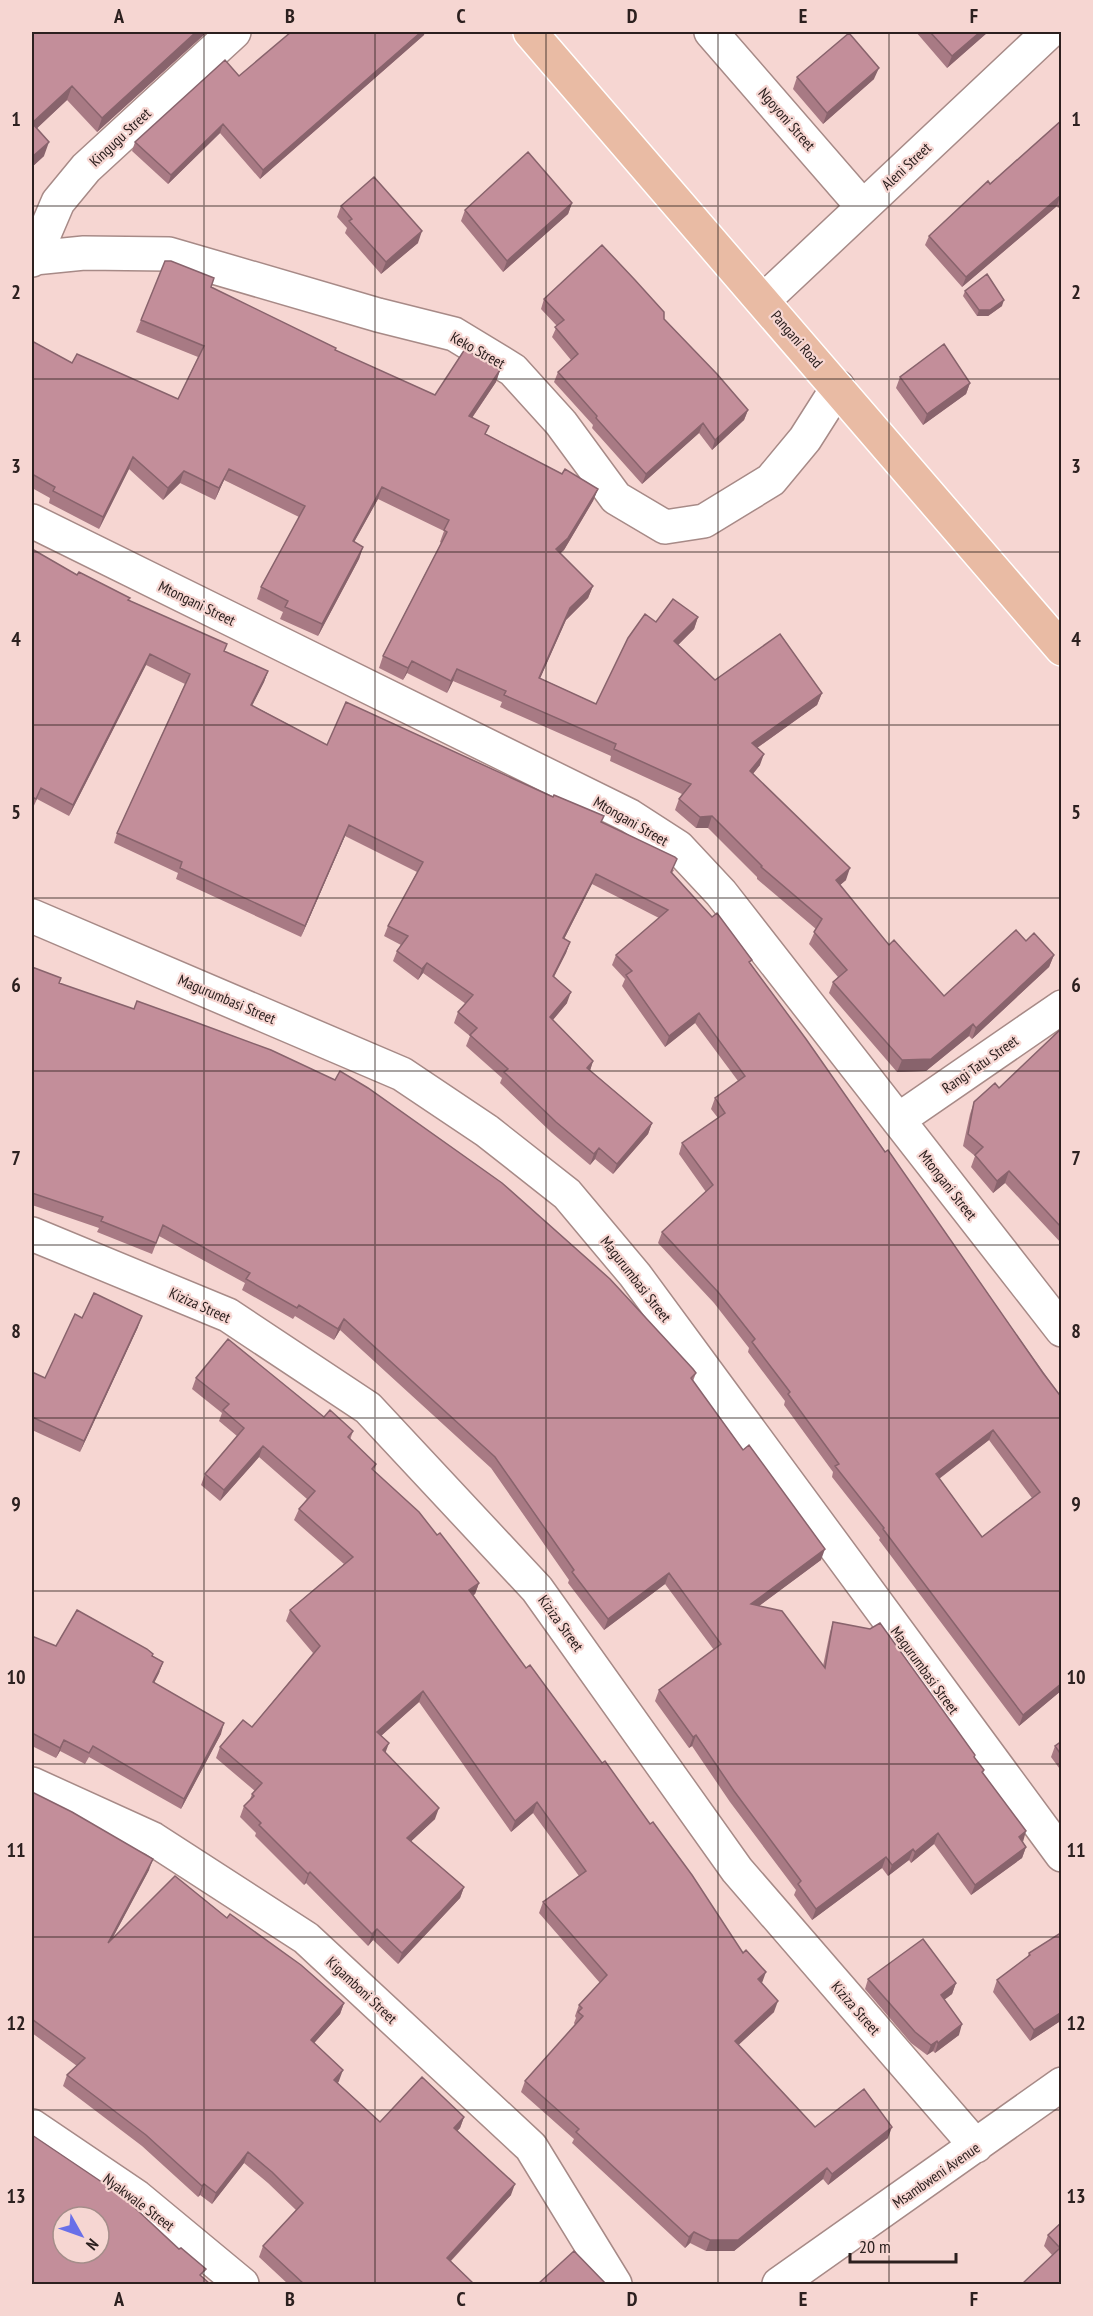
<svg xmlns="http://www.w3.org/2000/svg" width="1093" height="2316" viewBox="0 0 1093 2316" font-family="'PT Sans Narrow',sans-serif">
<rect width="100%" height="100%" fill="#f6d6d2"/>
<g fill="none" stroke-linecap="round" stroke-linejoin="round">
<defs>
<path id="minor" d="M711 32 863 207
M34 258 84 253 169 254 378 315 454 334 513 370 561 423 616 498 665 527 704 521 771 480 805 439 838 387
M32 260 34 258 58 202 86 168 234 32
M763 301 1049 32
M32 521 630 816 678 847 721 893 1062 1330
M32 916 402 1074 487 1131 567 1194 635 1275 1062 1855
M898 1120 1062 1007
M32 1234 228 1315 368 1408 537 1589 737 1870 976 2146
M32 1784 153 1839 306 1938 531 2147 615 2284
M32 2126 137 2197 242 2284
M779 2284 1062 2084"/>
<path id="major" d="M530 32 1062 649"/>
</defs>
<use href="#minor" stroke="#a78a87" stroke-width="36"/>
<use href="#major" stroke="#fff" stroke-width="36"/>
<use href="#minor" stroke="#fff" stroke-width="33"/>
<use href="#major" stroke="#e9bba4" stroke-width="33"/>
</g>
<path fill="#a87a84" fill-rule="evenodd" d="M32 32H207L97 132 67 100 37 128 44 156 32 167Z
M916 32H988L947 68Z
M424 35 260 179 220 133 168 184 132 151 135 142 239 76Z
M797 77 874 79 823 124 793 89Z
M1062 120V205L1058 208 1057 206 962 287 925 245 929 236 990 184Z
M572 203 568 214 503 272 461 221 465 210Z
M341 206 418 243 381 274 345 233 347 228 337 217Z
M211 287 335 350 435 395 500 370 496 382 472 418 486 434 562 474 598 489 593 501 564 550 560 553 593 586 588 598 566 620 540 678 596 704 656 622 698 617 694 629 678 645 715 680 822 693 817 705 757 748 760 765 753 774 846 880 840 885 889 945 944 996 1026 941 1054 955 1049 967 972 1039 969 1036 926 1071 897 1072 829 993 833 982 838 977 809 944 816 929 757 879V877L708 828H696L675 810 679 799 682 794 610 761 611 756 500 707 502 702 453 681 447 693 407 673 403 680 379 668 383 656 441 543 440 542 444 531 378 499 354 542 363 547 359 559 318 636 280 619 283 612 257 599 261 587 299 517 224 480 215 500 180 483 163 500 129 469 99 529 49 503 50 498 32 488V341L72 363 178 399 198 357 136 332 141 320Z
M965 291 1002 306 988 316H977L963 296Z
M544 299 664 319 748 410 744 420 712 450 699 433 642 484 592 428 593 425 554 382 558 372 571 360 552 337 557 326 541 309Z
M900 377 970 383 966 394 923 425 896 388Z
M32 549 77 575 129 600 224 651 268 671 264 682 252 705 327 745 602 822 674 870 672 873 751 964 1062 1398V1690L1019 1726 879 1540 880 1538 832 1477 833 1472 784 1405 785 1401 748 1352 749 1348 714 1303 658 1243 662 1232 706 1192 679 1154 682 1143 718 1118 711 1109 715 1098 738 1081 695 1023 665 1047 622 986 625 979 612 965 616 955 659 918 592 884 564 939 570 942 566 953 554 977 567 1003 553 1020 593 1061 590 1070 652 1123 648 1134 613 1174 595 1159 590 1165 552 1133 500 1083 502 1078 466 1046 470 1036 454 1023 458 1012 466 1004 423 973 418 980 393 961 397 951 401 945 384 936 388 926 417 872 345 836 301 937 176 879 178 873 114 843 117 833 185 684 146 665 69 816 37 799 32 810ZM989 1440 1032 1498 982 1537 939 1479Z
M32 967 59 983 696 1373 693 1381 821 1560 759 1606 823 1666 830 1632 833 1622 974 1758 984 1770 983 1773 1026 1847 1022 1858 971 1895 934 1844 911 1863 909 1860 888 1876 882 1868 812 1920 794 1895 796 1890 730 1802 692 1746 689 1748 655 1701 659 1690 714 1650 665 1584 604 1630 568 1583 569 1580 491 1468 340 1330 334 1340 295 1316 293 1319 242 1290 245 1283 159 1236 152 1254 97 1232 99 1228 32 1205Z
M1062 1028V1244L1005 1183 993 1193 971 1167 975 1156 963 1146 970 1114 974 1102 999 1088Z
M82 1318 138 1327 80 1452 32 1430V1372L45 1378Z
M196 1378 324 1417 353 1431 350 1440 376 1464 374 1471 437 1535 479 1583 475 1594 473 1595 526 1668 762 1983 774 2012 738 2045 815 2127 888 2138 828 2185 823 2179 734 2251H706L690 2243 685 2248 572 2143 574 2139 521 2092 525 2081 575 2025 574 2023 576 2018 575 2016 579 2005 600 1983 539 1913 543 1902 579 1876 533 1813 511 1832 419 1702 381 1736 386 1753 435 1819 411 1841 464 1887 460 1898 398 1964 373 1940 368 1946 306 1883 304 1885 255 1836 256 1833 240 1817 244 1806 249 1802 252 1794 255 1791 216 1758 220 1747 252 1727 313 1653 286 1621 290 1610 344 1564 294 1520 299 1509 307 1499 259 1457 220 1501 201 1485 205 1474 237 1436 219 1421 222 1413 192 1389Z
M32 1636 56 1646 153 1656 163 1662 159 1673 154 1683 221 1734 181 1809 89 1757 85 1764 60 1751 56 1758 32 1746Z
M1062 1741V1772L1051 1757 1055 1746Z
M32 1792 149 1870 112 1939 227 1918 344 2003 340 2014 314 2043 339 2081 338 2083 380 2122 464 2117 460 2128 457 2131 511 2195 451 2261 474 2284H288L259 2257 263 2246 296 2210 268 2183 244 2163 212 2204 200 2195 198 2197 142 2146 63 2086 67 2075 77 2066 32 2033Z
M1062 1932V2020L1030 2041 993 1992 997 1980 1027 1958 1029 1953Z
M868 1979 956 1983 952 1994 944 2000 959 2035 935 2053 933 2051 927 2055 911 2043 865 1989Z
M1062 2222V2284L1052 2255 1044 2246 1048 2235Z"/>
<path fill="#88636c" d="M196 32H207L97 132 102 118Z
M421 32H425L424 35 260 179 263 170Z
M980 32H988L947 68 952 56Z
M879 68 874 79 823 124 827 113Z
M72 86 67 100 32 133V123Z
M223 124 220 133 168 184 171 175Z
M49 142 44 156 32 167V157Z
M1060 196 1057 206 962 287 966 277Z
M572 203 568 214 503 272 507 261Z
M422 231 418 243 381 274 386 262Z
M1004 300 1002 306 988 316H977L979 310Z
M500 370 496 382 465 428 469 416Z
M970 383 966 394 923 425 927 414Z
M748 410 744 420 712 450 715 440Z
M703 423 699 433 642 484 646 474Z
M133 457 129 469 99 529 103 517Z
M229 469 224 480 215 500 219 488Z
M184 471 180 483 163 500 168 488Z
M382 487 378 499 348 553 353 541Z
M598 489 593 501 564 550 552 561 556 549Z
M363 547 359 559 318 636 322 624Z
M593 586 588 598 566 620 535 690 539 678 570 608Z
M698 617 694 629 670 653 674 641Z
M150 654 146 665 69 816 73 805Z
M412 661 407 673 403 680 408 668Z
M457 669 453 681 447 693 451 681Z
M268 671 264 682 247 716 251 705Z
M822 693 817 705 747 755 752 743Z
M764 754 760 765 746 782 750 771Z
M712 816 708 828H696L700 817Z
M349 825 345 836 301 937 305 926Z
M850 868 846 880 832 892 836 880Z
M596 874 592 884 559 949 563 938Z
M570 942 566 953 549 986 553 976Z
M1054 955 1049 967 972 1039 976 1028Z
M427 963 423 973 418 980 422 969Z
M571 992 567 1003 546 1028 550 1017Z
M699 1013 695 1023 665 1047 669 1036Z
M973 1024 969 1036 926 1071 897 1072 902 1060Z
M593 1061 590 1071 587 1068Z
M652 1123 648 1134 613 1174 617 1164Z
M599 1148 595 1159 590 1165 594 1154Z
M1009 1171 1005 1183 993 1193 997 1181Z
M142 1316 138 1327 80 1452 84 1441Z
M344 1319 340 1330 334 1340 338 1329Z
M993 1430 989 1440 932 1484 936 1474Z
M263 1446 259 1457 220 1501 224 1490Z
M825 1549 821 1560 747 1615 751 1604Z
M669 1573 665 1584 604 1630 608 1619Z
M479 1583 475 1594 465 1602 469 1590Z
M163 1662 159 1673 149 1693 153 1682Z
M1062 1683V1690L1019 1726 1023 1715Z
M423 1691 419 1702 373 1743 377 1732Z
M224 1723 221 1734 181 1809 184 1799Z
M696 1735 692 1746 689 1748 693 1737Z
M64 1740 60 1751 56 1758 60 1748Z
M389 1743 385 1754 383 1750Z
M537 1802 533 1813 511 1832 515 1821Z
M439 1808 435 1819 403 1849 407 1838Z
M1026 1831 1023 1842 1019 1837Z
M938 1833 934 1844 911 1863 915 1852Z
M1026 1847 1022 1858 971 1895 975 1885Z
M913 1849 909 1860 888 1876 892 1865Z
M886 1857 882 1868 812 1920 816 1909Z
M153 1859 149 1870 104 1954 108 1943Z
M310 1872 306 1883 304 1885 308 1874Z
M464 1887 460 1898 398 1964 402 1953Z
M377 1929 373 1940 368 1946 372 1934Z
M766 1972 762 1983 758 1979Z
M956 1983 952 1994 937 2005 941 1995Z
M778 2001 774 2012 731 2052 735 2041Z
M344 2003 340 2014 307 2051 311 2040Z
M1062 2012V2020L1030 2041 1034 2030Z
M962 2024 959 2035 935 2053 938 2043Z
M937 2041 933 2051 927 2055 931 2045Z
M343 2070 339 2081 330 2091 334 2080Z
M464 2117 460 2128 450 2139 454 2128Z
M892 2127 888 2138 828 2185 832 2174Z
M248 2152 244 2163 212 2204 216 2193Z
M827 2168 823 2179 734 2251H706L710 2240Z
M204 2184 200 2195 198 2197 202 2186Z
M515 2184 511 2195 443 2269 447 2258Z
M694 2232 690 2243 685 2248 689 2237Z"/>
<path fill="#c38e9a" stroke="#88636c" stroke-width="1.5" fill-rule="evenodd" d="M32 32H196L102 118 72 86 32 123 49 142 32 157Z
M291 32H421L263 170 223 124 171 175 135 142 225 60 239 76Z
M930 32H980L952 56Z
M849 33 879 68 827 113 797 77Z
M1062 120V197L1060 196 966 277 929 236 988 181 990 184Z
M528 152 572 203 507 261 465 210Z
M374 177 422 231 386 262 349 221 352 219 341 206Z
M602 245 635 280 664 312V319L717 374 748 410 715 440 703 423 646 474 596 418 597 416 558 372 578 354 555 327 564 320 544 299Z
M165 261H171L214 278 211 287 336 348 335 350 435 395 465 349 500 370 469 416 489 426 485 434 562 474 565 469 598 489 568 538 556 549 593 586 570 608 539 678 596 704 628 638 645 614 656 622 673 599 698 617 674 641 715 680 780 634 822 693 752 743 764 754 750 771 850 868 836 880 889 945 894 940 944 996 1016 930 1026 941 1034 933 1054 955 976 1028 973 1024 931 1059 902 1060 833 982 847 970 814 932 822 919 761 867 762 866 712 816 700 817 679 799 691 784 614 749 616 744 504 695 506 691 457 669 451 681 412 661 408 668 383 656 447 532 444 530 449 520 382 487 353 541 363 547 322 624 285 607 288 601 261 587 305 506 229 469 219 488 184 471 168 488 133 457 103 517 53 491 55 487 32 474V341L72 363 77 354 178 399 204 346 141 320Z
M987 274 1004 300 990 310H979L965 291Z
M944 344 970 383 927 414 900 377Z
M32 549 77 575 79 572 130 598 128 600 227 644 224 651 268 671 251 705 327 745 346 702 553 797 554 795 604 816 601 822 675 857 677 859 671 872 712 917 717 913 752 960 749 962 806 1039 885 1152 888 1150 1043 1373 1062 1398V1683L1023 1715 883 1529 884 1528 835 1466 839 1464 788 1394 790 1392 752 1342 755 1339 718 1292 662 1232 713 1185 682 1143 725 1113 715 1098 745 1076 699 1013 669 1036 626 975 632 971 616 955 668 910 596 874 563 938 570 942 553 976 571 992 550 1017 593 1061 587 1068 652 1123 617 1164 599 1148 594 1154 556 1122 504 1072 508 1069 470 1035 477 1028 458 1012 473 995 427 963 422 969 397 951 408 936 388 926 423 862 349 825 305 926 180 868 182 862 117 833 190 674 150 654 73 805 41 788 36 799 32 797ZM993 1430 1040 1492 982 1537 936 1474Z
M32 967 61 978 59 983 134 1009 137 1001 187 1019 271 1050 335 1080 340 1071 368 1088 502 1183 610 1279 693 1369 696 1373 691 1378 743 1450 749 1445 825 1549 751 1604 782 1611 825 1668 833 1622 870 1629 880 1623 975 1755 974 1757 984 1770 982 1772 1026 1831 1019 1837 1026 1847 975 1885 938 1833 915 1852 913 1849 892 1865 886 1857 816 1909 798 1884 801 1881 734 1791 696 1735 693 1737 659 1690 721 1644 669 1573 608 1619 572 1572 574 1570 495 1457 344 1319 338 1329 299 1305 297 1308 246 1279 250 1273 163 1225 156 1243 101 1221 103 1217 32 1193Z
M1062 1028V1228L1009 1171 997 1181 975 1155 983 1147 968 1134 974 1102 995 1083 999 1088Z
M94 1293 142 1316 84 1441 32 1417V1372L45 1378 75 1314 82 1318Z
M228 1339 324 1417 330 1410 353 1431 348 1437 376 1464 372 1469 419 1512 437 1535 440 1533 479 1583 469 1590 526 1668 530 1665 602 1763 605 1761 650 1824 653 1822 692 1875 743 1953 746 1950 766 1972 758 1979 778 2001 735 2041 815 2127 864 2089 892 2127 832 2174 827 2168 738 2240H710L694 2232 689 2237 576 2132 579 2129 525 2081 583 2016 578 2012 582 2008 579 2005 607 1975 543 1902 586 1871 537 1802 515 1821 423 1691 377 1732 389 1743 383 1750 439 1808 407 1838 464 1887 402 1953 377 1929 372 1934 310 1872 308 1874 259 1825 261 1823 244 1806 254 1796 252 1794 262 1783 220 1747 243 1720 252 1727 320 1646 290 1610 353 1557 299 1509 315 1491 263 1446 224 1490 205 1474 244 1428 223 1410 229 1404 196 1378Z
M77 1610 147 1649 153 1654 152 1656 163 1662 153 1682 224 1723 184 1799 93 1746 89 1753 64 1740 60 1748 32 1733V1636L56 1646Z
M1062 1741V1756L1055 1746Z
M32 1792 72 1812 153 1859 108 1943 175 1876 227 1918 230 1914 301 1965 344 2003 311 2040 343 2070 334 2080 380 2122 422 2077 464 2117 454 2128 515 2184 447 2258 474 2284H304L263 2246 303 2203 272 2172 248 2152 216 2193 204 2184 202 2186 146 2135 67 2075 85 2058 33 2020 32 2022Z
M1062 1932V2012L1034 2030 997 1980 1030 1955 1029 1953Z
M923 1939 956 1983 941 1995 962 2024 938 2043 937 2041 931 2045 915 2032 868 1979Z
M32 2135 121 2195 179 2249 181 2248 206 2269 200 2275 210 2284H32ZM63 2217H99V2253H63Z
M1062 2222V2284H1022L1060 2248 1048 2235Z
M574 2251 606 2284H538Z"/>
<path fill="none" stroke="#2c201f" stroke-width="1.5" stroke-opacity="0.55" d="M204 32V2284M375 32V2284M546 32V2284M718 32V2284M889 32V2284M32 206H1062M32 379H1062M32 552H1062M32 725H1062M32 898H1062M32 1071H1062M32 1245H1062M32 1418H1062M32 1591H1062M32 1764H1062M32 1937H1062M32 2110H1062"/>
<g text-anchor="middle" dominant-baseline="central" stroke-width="4.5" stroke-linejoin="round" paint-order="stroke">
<g font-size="15" fill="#2c201f" stroke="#f6d6d2">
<text transform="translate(787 119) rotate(49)">Ngoyoni Street</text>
<text transform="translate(120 137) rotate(-43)">Kingugu Street</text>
<text transform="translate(906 166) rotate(-43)">Aleni Street</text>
<text transform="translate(797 339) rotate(49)">Pangani Road</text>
<text transform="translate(478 350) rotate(29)">Keko Street</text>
<text transform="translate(197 603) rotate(26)">Mtongani Street</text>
<text transform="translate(631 821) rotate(30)">Mtongani Street</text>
<text transform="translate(227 999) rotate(23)">Magurumbasi Street</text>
<text transform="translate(980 1064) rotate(-35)">Rangi Tatu Street</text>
<text transform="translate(948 1185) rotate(52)">Mtongani Street</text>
<text transform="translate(636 1279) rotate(52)">Magurumbasi Street</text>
<text transform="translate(200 1305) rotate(24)">Kiziza Street</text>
<text transform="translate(561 1623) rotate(54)">Kiziza Street</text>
<text transform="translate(925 1670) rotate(54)">Magurumbasi Street</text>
<text transform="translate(362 1990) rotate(43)">Kigamboni Street</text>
<text transform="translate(856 2008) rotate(49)">Kiziza Street</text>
<text transform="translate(936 2175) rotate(-35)">Msambweni Avenue</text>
<text transform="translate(139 2202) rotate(37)">Nyakwale Street</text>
</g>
</g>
<rect width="1093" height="2316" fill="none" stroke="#f6d6d2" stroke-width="66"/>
<g transform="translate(81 2235) rotate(130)"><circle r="28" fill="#f6d6d2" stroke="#a58d8a" stroke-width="1.5"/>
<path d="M0-4.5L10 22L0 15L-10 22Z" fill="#696fe8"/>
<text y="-9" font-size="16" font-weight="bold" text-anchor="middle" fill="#2c201f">N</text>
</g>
<path d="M850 2253v9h106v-9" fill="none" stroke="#2c201f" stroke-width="3"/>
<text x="859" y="2253" font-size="18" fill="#2c201f" stroke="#f6d6d2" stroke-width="4.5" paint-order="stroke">20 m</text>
<rect x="33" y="33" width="1027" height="2250" fill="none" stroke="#2c201f" stroke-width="2"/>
<g font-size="20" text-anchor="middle" font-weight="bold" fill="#2c201f">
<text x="119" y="23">A</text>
<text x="290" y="23">B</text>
<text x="461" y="23">C</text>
<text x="632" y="23">D</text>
<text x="803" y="23">E</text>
<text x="974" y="23">F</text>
<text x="16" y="126">1</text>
<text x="1076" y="126">1</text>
<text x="16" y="299">2</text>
<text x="1076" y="299">2</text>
<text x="16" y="473">3</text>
<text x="1076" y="473">3</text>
<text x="16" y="646">4</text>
<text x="1076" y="646">4</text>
<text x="16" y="819">5</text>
<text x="1076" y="819">5</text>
<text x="16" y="992">6</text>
<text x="1076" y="992">6</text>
<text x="16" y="1165">7</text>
<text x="1076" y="1165">7</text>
<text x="16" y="1338">8</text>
<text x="1076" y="1338">8</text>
<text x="16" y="1511">9</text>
<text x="1076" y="1511">9</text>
<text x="16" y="1684">10</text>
<text x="1076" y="1684">10</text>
<text x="16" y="1857">11</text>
<text x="1076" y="1857">11</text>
<text x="16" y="2030">12</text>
<text x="1076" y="2030">12</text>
<text x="16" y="2203">13</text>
<text x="1076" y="2203">13</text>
<text x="119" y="2306">A</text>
<text x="290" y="2306">B</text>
<text x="461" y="2306">C</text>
<text x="632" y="2306">D</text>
<text x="803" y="2306">E</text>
<text x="974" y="2306">F</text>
</g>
</svg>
